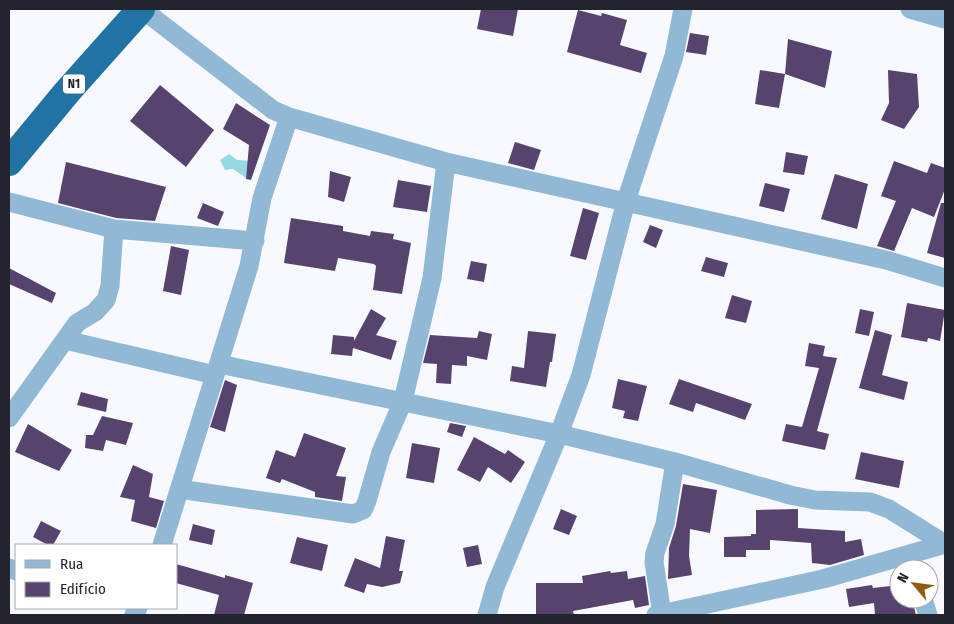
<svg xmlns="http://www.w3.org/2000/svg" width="954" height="624" viewBox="0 0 954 624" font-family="'Fira Sans Condensed',sans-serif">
<rect width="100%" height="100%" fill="#f8f9fe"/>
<path fill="#95d9e4" d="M229 154 237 160 251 161 246 178 233 169 225 170 220 160Z"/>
<path fill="#56446e" d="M481 9H518L513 36 477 29Z
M578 10 601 16 602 13 627 20 620 45 647 53 641 73 567 52Z
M690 33 709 36 706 55 686 52Z
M788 39 832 51 825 88 785 74Z
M760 70 785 74 779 108 755 104Z
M888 70 917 74 919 107 904 129 881 120 889 103Z
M160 85 214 130 186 167 130 121Z
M236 103 270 125 251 180 246 179 249 145 223 129Z
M515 142 541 150 534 170 508 163Z
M786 152 808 156 804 175 783 172Z
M894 161 927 173 931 163 945 168V189L934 217 912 208 894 251 877 246 896 201 881 196Z
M66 162 166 187 155 221 116 218 58 203Z
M330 171 351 177 344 202 328 197Z
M835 174 868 184 857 229 821 219Z
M398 180 431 186 427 212 393 207Z
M765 183 790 189 784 212 759 206Z
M203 203 224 212 218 226 197 218Z
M941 203H945V258L927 253Z
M583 208 599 213 586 260 570 256Z
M291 218 343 226V231L370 236 371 231 394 234 393 239 411 243 402 294 373 290 376 266 374 264 338 258 335 271 284 263Z
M650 225 663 230 656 248 643 242Z
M171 246 189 250 181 295 163 291Z
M706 257 728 263 724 277 701 271Z
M471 261 487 264 484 282 467 279Z
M9 268 56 293 52 303 9 284Z
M732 295 752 301 746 323 725 318Z
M907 303 945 310 940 341 928 338 927 342 901 337Z
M371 309 386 318 376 335 397 341 391 360 353 348 352 356 331 354 333 335 354 337V341Z
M860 309 874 312 869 336 855 333Z
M875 330 892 335 882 375 908 382 904 400 859 388Z
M479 331 492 334 487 360 467 356V366L452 365 451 384 436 383 437 364 423 363 430 335 477 338Z
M528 331 556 334 552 362H550L546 387 510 381 512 366 524 368Z
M809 343 825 346 823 356 837 358 817 431 829 434 825 450 782 441 786 424 802 427 819 368 805 366Z
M618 379 647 386 638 421 623 418 625 411 612 408Z
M679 379 752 404 745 420 696 403 693 412 669 404Z
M225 380 237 385 225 432 210 427Z
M81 392 108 399 106 412 77 405Z
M102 416 133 423 126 445 106 440 103 451 85 448 86 435H93Z
M450 423 466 426 462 437 447 432Z
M28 424 72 450 59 471 15 452Z
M304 433 346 448 336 476 346 477 342 501 315 497V492L282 479 280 483 266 478 276 450 295 457Z
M474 437 505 454 508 450 525 462 511 483 488 467 480 482 457 470Z
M412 443 440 448 434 483 406 478Z
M861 452 904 461 899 488 855 479Z
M133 465 153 474 149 497 164 501 156 528 131 521 135 500 120 497Z
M683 484 717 490 710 533 690 529 689 556 692 575 668 579 669 548 676 526Z
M561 509 577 516 569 535 553 529Z
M798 509V528L845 531V542L861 539 864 555 830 565 812 563 811 543 770 540V550H746V557H724V537L751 536V534H756V510Z
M41 521 61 531 53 545H48L33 537Z
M193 524 215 530 212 545 189 540Z
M386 536 405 540 399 571H403L400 583 382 587 367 584 364 593 344 586 355 558 380 568Z
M297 537 328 545 322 571 290 563Z
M478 545 482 564 467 567 463 548Z
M176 564 225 578V575L253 583 244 615H214L219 595 176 583Z
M610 571 611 573 627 571 628 579 645 576 649 605 635 608 633 600 573 611 574 615H536V583H583L582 576Z
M872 585 873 588 899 585V599H912L916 615H875L874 603 849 607 846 589Z"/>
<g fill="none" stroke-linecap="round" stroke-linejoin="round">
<path stroke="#91b8d4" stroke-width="19" d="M142 9 273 110 289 117 446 162 886 260 945 278
M910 9 945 19
M9 202 114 229 255 241
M65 340 215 375
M219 364 559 434 675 462 790 495 815 500 870 502 889 509 945 544
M9 418 77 323 95 312 106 300 110 286 114 229
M179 489 353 514 363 510 367 501 381 452 403 401 432 278 446 162
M162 545 249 266 262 198 289 117
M9 568 16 571
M923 599 928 615
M662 614 654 562 655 553 665 524 675 462
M134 615 138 608
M487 615 495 587 559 434 581 375 626 201 674 56 683 9
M656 615 823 579 945 544"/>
<path stroke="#2173a4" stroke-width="28" d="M9 162 67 92 141 9"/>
</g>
<g text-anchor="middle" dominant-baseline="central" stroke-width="5" stroke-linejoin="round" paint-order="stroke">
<rect fill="#fff" stroke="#64666c" stroke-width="1" x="63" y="74.5" width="22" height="19" rx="4"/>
<g font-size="12" font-weight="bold" fill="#22252d">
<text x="74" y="84">N1</text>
</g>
</g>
<rect width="954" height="624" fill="none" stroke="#22252d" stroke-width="20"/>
<rect x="15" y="544" width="162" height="65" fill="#ffffff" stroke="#a7a8ab"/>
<rect x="25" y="560" width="25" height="8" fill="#91b8d4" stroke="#a7a8ab"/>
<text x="60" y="569" font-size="15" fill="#22252d">Rua</text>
<rect x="25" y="582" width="25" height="15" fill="#56446e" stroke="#a7a8ab"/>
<text x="60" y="594" font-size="15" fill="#22252d">Edifício</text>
<g transform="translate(914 584) rotate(299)"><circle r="24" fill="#ffffff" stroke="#a7a8ab"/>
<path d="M0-4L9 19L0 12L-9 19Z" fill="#915e0f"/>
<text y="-8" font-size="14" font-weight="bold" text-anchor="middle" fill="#22252d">N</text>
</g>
</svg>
